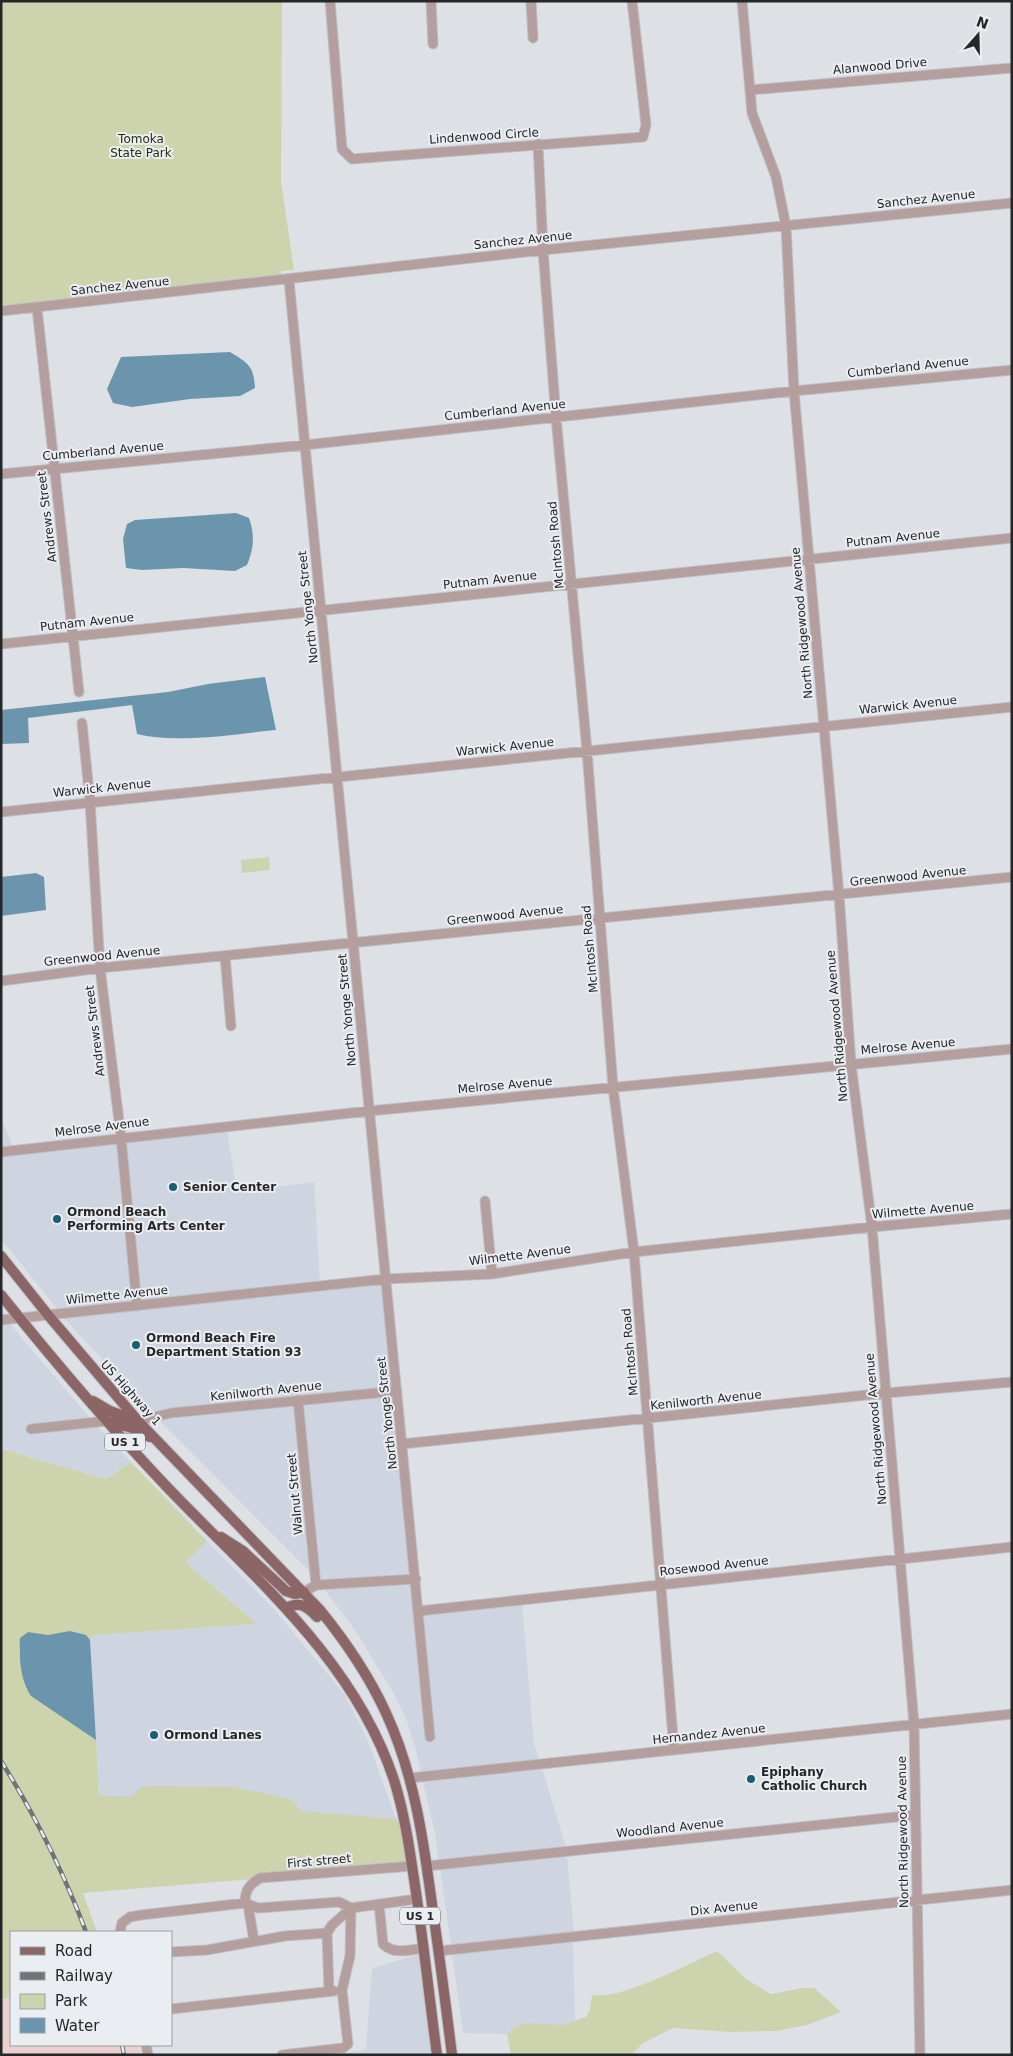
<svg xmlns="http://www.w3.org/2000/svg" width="1013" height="2056" viewBox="0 0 1013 2056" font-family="'DejaVu Sans',sans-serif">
<rect width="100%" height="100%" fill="#dde1e6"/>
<path fill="#ced5e1" d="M1 1117 13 1146 1 1147Z
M227 1130 237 1192 314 1182 320 1282 141 1301 125 1141Z
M117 1142 133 1302 58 1310 1 1239V1156Z
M383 1284 392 1387 302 1395 171 1408 152 1413 64 1318Z
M10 1324 91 1419 27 1425V1434L98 1427 131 1462 106 1479 1 1449V1325Z
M393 1396 411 1575 319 1581 303 1404Z
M295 1405 310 1572 159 1420Z
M207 1541 273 1608 344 1694 367 1738 396 1819 99 1795 90 1640 93 1635 256 1624 186 1562Z
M412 1584 427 1742 435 1741 423 1615 522 1604 534 1744 539 1760 421 1772 414 1743 406 1718 394 1694 355 1630 324 1589Z
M542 1768 566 1847 439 1860 435 1833 423 1781Z
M567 1856 574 1932 451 1945 440 1869Z
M573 1942 575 2021 563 2025 514 2027 507 2034 463 2033 452 1954Z
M420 1954 433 2055H326L366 2050 372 1968Z"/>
<path fill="#ead0cf" d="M11 1998V2045H138L142 2055H91L90 2053 72 2055H1V1999Z"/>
<path fill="#cdd4ad" d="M1 1H282L281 181 294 270 281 271V281L1 312Z
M269 857 270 870 242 873 241 860Z
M1 1449 106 1479 131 1462 207 1541 186 1562 256 1624 94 1635 90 1640C78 1627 63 1635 48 1635 41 1635 34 1633 28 1632L19 1650 26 1689 96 1740 99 1795 130 1797 143 1786 235 1787 291 1799 301 1811 397 1819 403 1834 408 1866 83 1893 97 1932H11V1998L1 1999Z
M717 1951 746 1979 771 1994 803 1988H814L841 2012 807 2025 776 2031 730 2032 673 2028 643 2043 631 2055H511L507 2034 514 2027 524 2023 563 2025 586 2017 590 2010 592 1995C622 2000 688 1964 717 1951Z"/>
<path fill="#6b94ad" d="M230 352C248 363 254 366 255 388L240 396 190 399 132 407 113 403 107 389 121 357Z
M236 513 249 518C255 535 254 548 247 565L235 571 183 568 142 570 126 568 123 539 127 524 135 520Z
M265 677 276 730C234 734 176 744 137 734L132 705 28 718 29 743 1 744V710L168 692 208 684Z
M36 873 44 877 46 910 1 916V877Z
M70 1631 86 1635 90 1640 96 1740 31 1696C20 1680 19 1656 20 1638L28 1632 48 1635Z"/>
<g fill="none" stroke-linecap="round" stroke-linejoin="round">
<defs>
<path id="minor" d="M330 1 342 149 352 159 643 137 646 125 632 1
M431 1 433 44
M531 1 533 38
M742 1 752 113 776 177 786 226 794 391 839 895 851 1064 872 1227 914 1724 920 2055
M750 90 1012 68
M538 144 543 250 556 417 587 751 613 1087 634 1252 674 1750
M289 280 430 1737
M37 308 79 692
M1 311 543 250 1012 203
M1 474 305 445 794 391 1012 370
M1 644 1012 538
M82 723 90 801 100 968 121 1137 137 1306
M1 812 1012 707
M225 956 231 1026
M1 981 100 968 1012 877
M1 1152 369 1111 1012 1049
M485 1201 492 1274
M1 1320 386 1279 492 1274 634 1252 872 1227 1012 1214
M298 1400 316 1585
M138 1421 171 1413 397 1391
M31 1429 107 1421
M402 1444 886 1393 1012 1382
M304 1592 316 1585 416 1579
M419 1611 1012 1547
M410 1778 1012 1714
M427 1866 915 1815
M245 1903C245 1890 249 1885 260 1878L412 1866
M379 1904 383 1944C394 1955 410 1950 423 1948
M248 1905 254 1941
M351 1908 417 1899
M120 1932 122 1923 130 1917 141 1915 245 1903 258 1908 339 1902 351 1908
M327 1933 332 1925 351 1908
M439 1951 1012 1890
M171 1952 207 1950 285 1936 327 1933 329 1991
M171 2009 334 1991
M146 2045 148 2055
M282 2055 343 2048 348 2044 342 1990 350 1956 351 1908"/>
<path id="major" d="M1 1256 48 1315 138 1421 320 1610C346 1642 369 1676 386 1713 415 1776 424 1843 433 1912 440 1959 446 2007 452 2055
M1 1295C54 1361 109 1426 168 1488 253 1577 354 1659 394 1780 404 1812 409 1845 414 1879 423 1937 429 1996 437 2055
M93 1401 110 1411 138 1421
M107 1421 132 1428 150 1437
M221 1537 243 1551 286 1591 295 1594 304 1592
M286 1608C300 1601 307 1606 317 1617"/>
</defs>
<use href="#minor" stroke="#bcbfc4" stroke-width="11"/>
<use href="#major" stroke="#bcbfc4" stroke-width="12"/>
<use href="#minor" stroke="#b49e9e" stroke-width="9"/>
<use href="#major" stroke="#8c6567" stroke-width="10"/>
<defs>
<path id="rail" d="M1 1761C35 1815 64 1873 86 1932
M122 2045 124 2055"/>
</defs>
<use href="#rail" stroke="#717376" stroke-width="4.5"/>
<use href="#rail" stroke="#eaeef3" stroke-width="2.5" stroke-dasharray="8" stroke-linecap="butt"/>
</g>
<g fill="#185f70" stroke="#eaeef3" stroke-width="2">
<circle cx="173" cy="1187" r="5"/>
<circle cx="57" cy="1219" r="5"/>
<circle cx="136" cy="1345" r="5"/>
<circle cx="154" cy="1735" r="5"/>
<circle cx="751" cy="1779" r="5"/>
</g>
<g text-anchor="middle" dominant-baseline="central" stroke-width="4" stroke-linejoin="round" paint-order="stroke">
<g fill="#eaeef3" stroke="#606265" stroke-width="1">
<rect x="105" y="1433.5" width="40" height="17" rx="4"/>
<rect x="400" y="1907.5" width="40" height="17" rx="4"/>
</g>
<g font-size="11" font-weight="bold" fill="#252628">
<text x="125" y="1442">US 1</text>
<text x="420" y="1916">US 1</text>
</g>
<g font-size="12" fill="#252628" stroke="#eaeef3">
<text transform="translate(880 66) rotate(-5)">Alanwood Drive</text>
<text transform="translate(484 136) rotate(-4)">Lindenwood Circle</text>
<text transform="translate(926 199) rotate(-6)">Sanchez Avenue</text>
<text transform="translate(523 240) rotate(-6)">Sanchez Avenue</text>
<text transform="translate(120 286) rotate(-6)">Sanchez Avenue</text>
<text transform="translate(908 367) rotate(-6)">Cumberland Avenue</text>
<text transform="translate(505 410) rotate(-6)">Cumberland Avenue</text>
<text transform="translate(103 451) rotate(-5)">Cumberland Avenue</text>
<text transform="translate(47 517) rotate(-97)">Andrews Street</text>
<text transform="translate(893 538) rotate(-6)">Putnam Avenue</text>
<text transform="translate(556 545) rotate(-95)">McIntosh Road</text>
<text transform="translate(490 580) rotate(-6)">Putnam Avenue</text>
<text transform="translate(308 607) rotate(-96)">North Yonge Street</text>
<text transform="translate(87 622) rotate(-6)">Putnam Avenue</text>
<text transform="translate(802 623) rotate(-95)">North Ridgewood Avenue</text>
<text transform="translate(908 705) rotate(-6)">Warwick Avenue</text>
<text transform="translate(505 747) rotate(-6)">Warwick Avenue</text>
<text transform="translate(102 788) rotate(-6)">Warwick Avenue</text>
<text transform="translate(908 876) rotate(-6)">Greenwood Avenue</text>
<text transform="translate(505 915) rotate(-6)">Greenwood Avenue</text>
<text transform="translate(590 949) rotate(-95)">McIntosh Road</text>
<text transform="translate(102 956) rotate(-6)">Greenwood Avenue</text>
<text transform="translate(347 1010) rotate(-95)">North Yonge Street</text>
<text transform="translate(837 1026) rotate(-95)">North Ridgewood Avenue</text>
<text transform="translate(95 1031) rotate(-97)">Andrews Street</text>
<text transform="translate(908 1046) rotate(-5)">Melrose Avenue</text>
<text transform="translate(505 1085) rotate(-5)">Melrose Avenue</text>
<text transform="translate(102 1127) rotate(-7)">Melrose Avenue</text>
<text transform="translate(923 1210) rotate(-5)">Wilmette Avenue</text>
<text transform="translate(520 1255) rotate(-7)">Wilmette Avenue</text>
<text transform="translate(117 1295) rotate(-6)">Wilmette Avenue</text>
<text transform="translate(630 1352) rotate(-95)">McIntosh Road</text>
<text transform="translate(266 1391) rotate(-6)">Kenilworth Avenue</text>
<text transform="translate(131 1393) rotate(48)">US Highway 1</text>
<text transform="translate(706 1400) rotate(-6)">Kenilworth Avenue</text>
<text transform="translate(387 1413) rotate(-96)">North Yonge Street</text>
<text transform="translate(876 1429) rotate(-95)">North Ridgewood Avenue</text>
<text transform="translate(295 1494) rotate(-95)">Walnut Street</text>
<text transform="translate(714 1566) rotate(-6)">Rosewood Avenue</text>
<text transform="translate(709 1734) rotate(-6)">Hernandez Avenue</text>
<text transform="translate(670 1828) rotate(-6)">Woodland Avenue</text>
<text transform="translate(903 1832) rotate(-91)">North Ridgewood Avenue</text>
<text transform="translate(319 1861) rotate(-5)">First street</text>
<text transform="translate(724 1908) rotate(-6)">Dix Avenue</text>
</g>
<g font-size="12" fill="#2a2f0d" stroke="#eaeef3">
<text x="141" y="139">Tomoka<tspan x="141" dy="14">State Park</tspan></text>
</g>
<g font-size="12" font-weight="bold" fill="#252628" stroke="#eaeef3" text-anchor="start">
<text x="183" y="1187">Senior Center</text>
<text x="67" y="1212">Ormond Beach<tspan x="67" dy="14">Performing Arts Center</tspan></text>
<text x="146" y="1338">Ormond Beach Fire<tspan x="146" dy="14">Department Station 93</tspan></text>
<text x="164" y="1735">Ormond Lanes</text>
<text x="761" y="1772">Epiphany<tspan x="761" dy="14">Catholic Church</tspan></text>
</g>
</g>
<rect width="1013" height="2056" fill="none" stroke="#252628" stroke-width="5"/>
<rect x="10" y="1931" width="162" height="115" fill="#eaeef3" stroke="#9b9ea2"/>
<rect x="20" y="1947" width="25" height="8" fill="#8c6567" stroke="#9b9ea2"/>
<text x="55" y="1956" font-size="15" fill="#252628">Road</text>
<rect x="20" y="1972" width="25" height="8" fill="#717376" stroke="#9b9ea2"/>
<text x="55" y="1981" font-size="15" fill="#252628">Railway</text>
<rect x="20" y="1994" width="25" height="15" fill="#cdd4ad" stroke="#9b9ea2"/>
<text x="55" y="2006" font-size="15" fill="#252628">Park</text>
<rect x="20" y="2018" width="25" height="15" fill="#6b94ad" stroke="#9b9ea2"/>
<text x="55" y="2031" font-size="15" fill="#252628">Water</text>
<g transform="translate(978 35) rotate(20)" stroke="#eaeef3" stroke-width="4" paint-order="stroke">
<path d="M0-4L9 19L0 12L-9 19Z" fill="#252628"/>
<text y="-8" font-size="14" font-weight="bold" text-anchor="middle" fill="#252628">N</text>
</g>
</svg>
